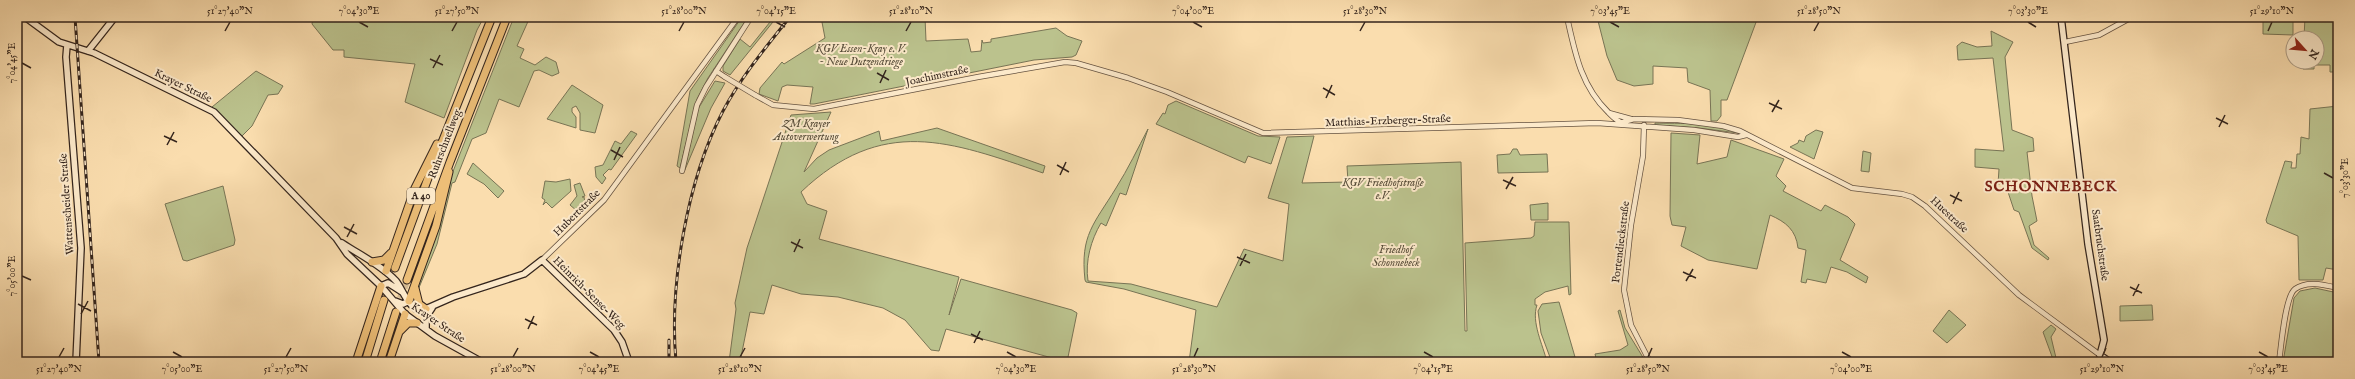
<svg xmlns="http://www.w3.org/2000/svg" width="2355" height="379" viewBox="0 0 2355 379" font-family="'IM FELL English',serif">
<rect width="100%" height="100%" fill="#faddae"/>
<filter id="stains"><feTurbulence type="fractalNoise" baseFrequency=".005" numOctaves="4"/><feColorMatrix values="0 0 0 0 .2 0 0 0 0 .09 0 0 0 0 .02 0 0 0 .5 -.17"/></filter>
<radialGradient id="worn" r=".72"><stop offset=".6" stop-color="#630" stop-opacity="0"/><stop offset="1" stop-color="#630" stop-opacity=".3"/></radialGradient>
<path fill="#bbc28d" stroke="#787455" d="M313 17H484L477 30 444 118 405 102 415 64 344 57V50H333L312 24Z
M514 17H530L517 46 524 49 520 58 535 65 546 57 556 62 559 73 552 76 539 70 534 71 519 107 499 99 486 133 472 139 455 182 452 183 437 244 418 290 417 285 450 179Z
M742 17H748L708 78 697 99 680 168 677 166 690 91Z
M774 17H777L730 75 723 71V66L740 39 750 47Z
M821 17 832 20 842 17H925L926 41 968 39 971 52 981 51 982 40 983 43 991 42V39L1056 28 1067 36 1082 41 1076 55 1072 57 1034 60 814 104H810L813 87 787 85 782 87 778 101 759 94 760 88 782 62 784 64 825 38Z
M1597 17H1758L1727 100H1721V116L1717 121H1711L1710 90 1688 82 1687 68 1653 66V84L1634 86 1617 80 1607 56Z
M2263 17H2293V35L2263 34Z
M2305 17H2338V72H2330V65H2314V69H2303L2304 62H2317V38H2304Z
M1991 31 2013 42 2005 57 2012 130 2033 138 2034 151 2027 152 2032 196 2037 221 2029 226 2034 245 2049 258 2048 260 2032 248 2019 212 2014 210 2005 183 1998 184 1999 169 1975 167V149L2004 151 1993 58 1958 60 1957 46 1962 42 1977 47 1992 46Z
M256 71 283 86 278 94 268 95 252 126 240 138 212 107Z
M715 81 725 83 711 108 684 172 698 109Z
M572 85 603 105 595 133 580 130V113L576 106 572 108V112L576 117V128L547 119Z
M1176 101 1258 136 1280 137 1271 164 1248 156 1245 163 1156 124 1163 113 1165 114 1168 105Z
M2338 106V270L2326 268 2323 280H2299L2298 236 2267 223 2266 220 2285 161 2292 162 2291 168H2296L2297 154H2300L2301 137 2309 139 2310 109Z
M831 112 804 172 817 158 829 150 879 131 881 141 937 128 1045 166 1043 173C950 141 882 115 801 192L807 204 827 211 819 239 959 277 949 315 961 279 1072 310 1077 313 1067 362 946 329 939 351 931 350 905 320 883 308 838 297 801 294 772 285 764 314 750 312 740 362H729L736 309 735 303 747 248 791 115Z
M1655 123C1676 124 1722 121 1738 133L1699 128 1655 125Z
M1148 129 1126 195 1120 193 1106 226 1101 223C1091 240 1085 261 1088 281L1131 284 1217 307 1244 249 1283 261 1289 204 1268 198 1287 137 1314 136 1302 183 1348 182 1347 166 1461 162 1465 331H1467L1465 243 1531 238 1534 236 1535 222H1569L1571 294 1569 295 1568 286 1545 292 1535 299V305H1537C1531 322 1543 345 1547 362H1189L1196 310 1124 289 1086 282 1085 280C1080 235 1094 224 1116 188 1128 169 1138 148 1148 129Z
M1816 130 1823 132 1814 159 1790 147 1798 143 1799 140 1804 142 1806 136Z
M631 131 637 134 611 170 609 169 603 175 606 178 602 184 596 177 595 167 603 165 615 141 621 144Z
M1671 133 1700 135 1697 164 1727 157 1731 140 1784 159 1776 176 1786 186 1783 191 1821 211 1825 205 1848 217 1855 224 1840 260 1868 277 1866 283 1847 272 1831 267 1826 283 1807 279 1806 283 1801 282 1806 250 1798 248C1796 230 1786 222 1770 215L1757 269 1708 260 1681 246 1686 227 1672 225 1670 216Z
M1513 149H1517L1520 155 1547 154 1548 172 1498 173 1497 155 1510 154Z
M1863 151 1871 153 1869 172 1861 171Z
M473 163 504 191 498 198 484 184 467 174Z
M570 179 571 191 552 208 546 202 543 205 545 200 542 198 545 181 556 182Z
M580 183 585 196 582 197H584L585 203 577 211 570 205 577 196 574 185Z
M223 186 235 240 234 245 187 261 183 260 165 204Z
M1548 203V220H1531L1530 205Z
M2315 288 2338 293V362H2283L2294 298 2300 291Z
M1559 302 1575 357 1551 360 1541 333 1538 311 1542 304Z
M2152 305 2153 320 2120 321V306Z
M1620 310 1625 328 1644 359 1634 362H1597L1595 354 1620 350 1628 345 1618 311Z
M1949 310 1966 325 1947 343 1933 331Z
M2051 325 2056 329 2051 337 2057 362H2054L2043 332Z"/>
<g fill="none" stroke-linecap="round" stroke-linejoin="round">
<path stroke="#d2b891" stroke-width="7" stroke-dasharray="7 3.5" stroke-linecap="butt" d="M384 300 395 268
M397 308 407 280"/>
<defs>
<path id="tertiary" d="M1567 17C1575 53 1581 86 1608 112 1613 117 1616 121 1623 123
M2065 42 2099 35 2132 17
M716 71 725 77
M755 95 773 105 814 109 978 77 1065 62 1076 63 1128 78 1167 92 1263 133 1597 123 1694 130 1738 137 1746 135
M1609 113 1631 119
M1620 123 1634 119 1678 120 1723 126 1740 131 1852 188 1902 194 1912 197 1925 206 2019 295 2100 355
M1644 125 1643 156 1631 225 1624 290 1631 325 1650 362
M682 171 697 105 706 87 751 17
M542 260 604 200 738 17
M2279 362C2281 348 2285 296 2295 289 2307 280 2325 285 2338 288"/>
<path id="secondary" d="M25 17 59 42 94 53 214 112 336 238 347 254 381 286 405 314 435 336 482 362
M2061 17 2088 244 2104 340 2100 355 2110 362
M67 45 66 57 81 248 76 362
M88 51 115 17
M342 243C360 255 381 265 396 281 403 290 408 308 421 311L453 297 524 274 542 260 614 330 622 342 629 362
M381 286 388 283 402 292
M395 301 403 304 409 301
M426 329V317L432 308"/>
<path id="motorway" d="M372 262 384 260 391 253
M395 268 431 170 492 17
M386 271 415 188 437 144
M407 280 450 162 507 17
M415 288 419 304 426 309
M409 301 436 226 449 172
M400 331 408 323H417
M356 362 381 286
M365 362 384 300
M380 362 396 312
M389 362 405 314"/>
</defs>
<use href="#tertiary" stroke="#665341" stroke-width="6"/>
<use href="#secondary" stroke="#34251d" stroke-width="8"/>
<use href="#motorway" stroke="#34251d" stroke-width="9"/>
<use href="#tertiary" stroke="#fce9ca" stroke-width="4.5"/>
<use href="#secondary" stroke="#fce9ca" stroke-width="5.5"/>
<use href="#motorway" stroke="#edbe77" stroke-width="7"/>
<defs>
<path id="rail" d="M75 17 99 362
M669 340V362
M676 362C669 285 687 180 723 111 741 77 766 47 790 17"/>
</defs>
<use href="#rail" stroke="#34251d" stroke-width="3"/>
<use href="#rail" stroke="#fce9ca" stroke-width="1.5" stroke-dasharray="4.5" stroke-linecap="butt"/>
<defs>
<path id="tertiary-bridge" d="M725 77 755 95"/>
</defs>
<use href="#tertiary-bridge" stroke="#665341" stroke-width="6" stroke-linecap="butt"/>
<use href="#tertiary-bridge" stroke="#fce9ca" stroke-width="4.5"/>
</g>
<path fill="none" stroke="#34251d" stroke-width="1.5" d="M359 22 368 27M776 22 785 27M1193 22 1202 27M1610 22 1619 27M2028 22 2036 27M225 31 230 22M452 31 457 22M679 31 684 22M906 31 911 22M1360 31 1365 22M1814 31 1819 22M2268 31 2272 22M430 59 443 65M22 63 31 68M433 68 440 55M877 73 889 80M880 83 886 70M1323 88 1335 95M1326 98 1332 85M1769 103 1782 109M1772 112 1779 100M2216 118 2228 124M2219 127 2225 115M164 136 177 142M167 145 174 132M611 150 623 157M614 160 620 147M1057 165 1069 172M2324 173 2333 178M1060 175 1066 162M1503 180 1516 186M1506 189 1513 177M1950 195 1962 201M1953 204 1959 192M344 227 357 234M347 237 354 224M791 242 803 248M794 252 800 239M1237 257 1250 263M1240 266 1246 254M1683 272 1696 278M22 276 31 280M1686 281 1693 269M2130 287 2142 293M2133 296 2139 284M78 304 91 311M81 314 88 301M525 319 537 325M528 329 534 316M971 334 983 340M974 343 980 331M173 352 182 357M590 352 599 357M1007 352 1016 357M1424 352 1433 357M1842 352 1851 357M2259 352 2268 357M59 357 64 348M286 357 291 348M513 357 518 348M740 357 745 348M1194 357 1198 348M1648 357 1652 348M2102 357 2106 348"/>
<g text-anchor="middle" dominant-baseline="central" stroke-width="4" stroke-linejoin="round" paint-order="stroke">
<rect fill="#fce9ca" stroke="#706051" stroke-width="1" x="407" y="188" width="28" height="16" rx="3"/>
<g font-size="10" font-weight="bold" fill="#34251d">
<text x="421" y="196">A 40</text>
</g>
<g font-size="11" font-style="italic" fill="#564c39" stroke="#fce9ca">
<text x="861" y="49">KGV Essen-Kray e. V.<tspan x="861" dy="13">- Neue Dutzendriege</tspan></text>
<text x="806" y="124">ZM Krayer<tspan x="806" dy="13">Autoverwertung</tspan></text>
<text x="1383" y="183">KGV Friedhofstraße<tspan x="1383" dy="13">e.V.</tspan></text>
<text x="1396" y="250">Friedhof<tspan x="1396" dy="13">Schonnebeck</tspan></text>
</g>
<g font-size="11" fill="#34251d" stroke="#fce9ca">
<text transform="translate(937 76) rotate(-12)">Joachimstraße</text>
<text transform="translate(183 86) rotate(26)">Krayer Straße</text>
<text transform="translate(1388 121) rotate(-2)">Matthias-Erzberger-Straße</text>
<text transform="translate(445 144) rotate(-69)">Ruhrschnellweg</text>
<text transform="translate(67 204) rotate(-94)">Wattenscheider Straße</text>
<text transform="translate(577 213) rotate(-45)">Hubertstraße</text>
<text transform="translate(1949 215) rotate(43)">Huestraße</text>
<text transform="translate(1621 242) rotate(-83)">Portendieckstraße</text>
<text transform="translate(2100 245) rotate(82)">Saatbruchstraße</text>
<text transform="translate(589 293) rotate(45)">Heinrich-Sense-Weg</text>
<text transform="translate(438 323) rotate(34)">Krayer Straße</text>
</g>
<g font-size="15" font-weight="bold" letter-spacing="1" fill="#7a1f14" stroke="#fce9ca">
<text x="2051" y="186">SCHONNEBECK</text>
</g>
</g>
<rect width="2355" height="379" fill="none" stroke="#faddae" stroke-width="44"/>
<g transform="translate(2305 50) rotate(117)"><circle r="19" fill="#fce9ca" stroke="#ac9b85"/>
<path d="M0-3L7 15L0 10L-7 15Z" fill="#8f2418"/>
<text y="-6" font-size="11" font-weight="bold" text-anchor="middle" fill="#34251d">N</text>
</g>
<rect x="22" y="22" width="2311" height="335" fill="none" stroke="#34251d" stroke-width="1.5"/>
<g font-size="10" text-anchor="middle" fill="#34251d">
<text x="230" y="14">51°27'40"N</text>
<text x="359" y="14">7°04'30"E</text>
<text x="457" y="14">51°27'50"N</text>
<text x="684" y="14">51°28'00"N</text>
<text x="776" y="14">7°04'15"E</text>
<text x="911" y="14">51°28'10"N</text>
<text x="1193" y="14">7°04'00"E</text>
<text x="1365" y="14">51°28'30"N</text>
<text x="1610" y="14">7°03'45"E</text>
<text x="1819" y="14">51°28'50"N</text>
<text x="2028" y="14">7°03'30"E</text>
<text x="2272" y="14">51°29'10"N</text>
<text transform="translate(11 63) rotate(-90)" y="4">7°04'45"E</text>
<text transform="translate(2344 178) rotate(-90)" y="4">7°03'30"E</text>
<text transform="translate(11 276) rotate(-90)" y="4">7°05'00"E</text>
<text x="59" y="372">51°27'40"N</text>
<text x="182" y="372">7°05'00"E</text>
<text x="286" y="372">51°27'50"N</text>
<text x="513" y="372">51°28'00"N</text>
<text x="599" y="372">7°04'45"E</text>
<text x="740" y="372">51°28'10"N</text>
<text x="1016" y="372">7°04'30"E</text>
<text x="1194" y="372">51°28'30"N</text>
<text x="1433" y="372">7°04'15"E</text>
<text x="1648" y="372">51°28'50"N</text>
<text x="1851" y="372">7°04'00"E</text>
<text x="2102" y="372">51°29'10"N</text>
<text x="2268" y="372">7°03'45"E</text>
</g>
<rect width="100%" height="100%" filter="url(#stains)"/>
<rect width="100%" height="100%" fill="url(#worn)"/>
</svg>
